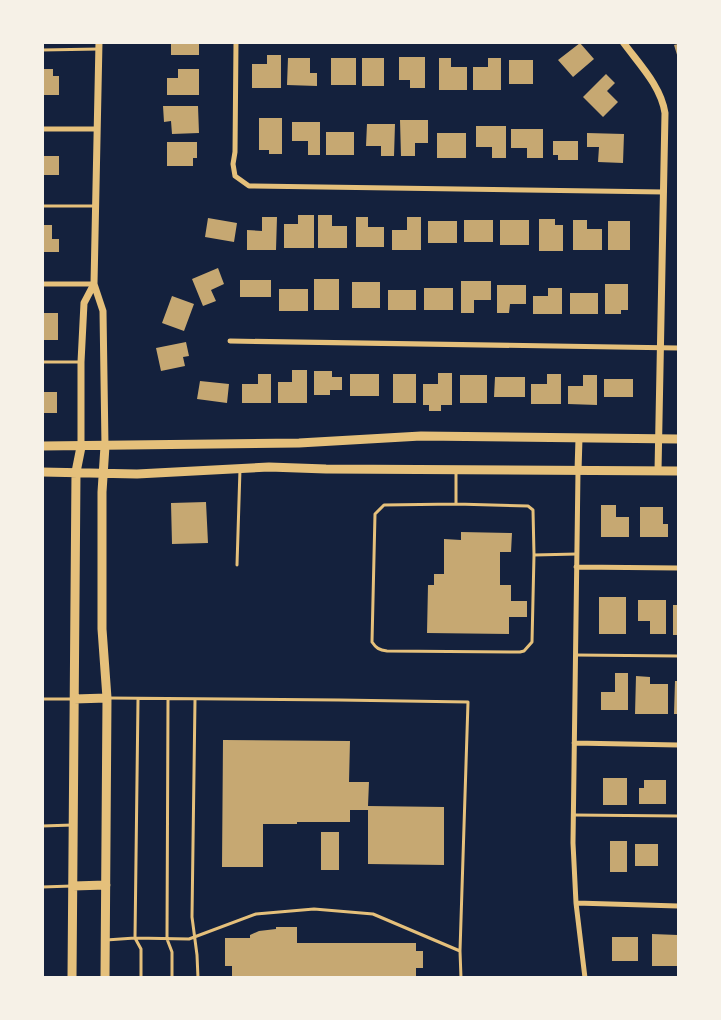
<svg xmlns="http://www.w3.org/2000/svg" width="721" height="1020" viewBox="0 0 721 1020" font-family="'Zilla Slab',serif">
<rect width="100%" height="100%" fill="#14213d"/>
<path fill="#c6a872" d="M171 42H199V55H171Z
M580 43 594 59 573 77 558 60Z
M678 44V58L674 45Z
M267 55H281V88H252V64H267Z
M399 57H425V88H410V80H399Z
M288 58H310V73H317V86L287 85Z
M331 58H356V85H331Z
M362 58H384V86H362Z
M439 58H451V67H467V90H439Z
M488 58H501V90H473V67H488Z
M509 60H533V84H509Z
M42 69H53V76H59V95H42Z
M178 69H199V95H167V78H178Z
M606 74 615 83 607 91 618 102 603 117 583 97Z
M163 106H198L199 133 172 134 171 121 164 122Z
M259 118H282V154H269V150H259Z
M400 120H428V143H415V156H401Z
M292 122H320V155H308V141H292Z
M367 124H395L394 156H381V146H366Z
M476 126H506V158H492V147H476Z
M511 129H543V158H527V148H511Z
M326 132H354V155H326Z
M437 133H466V158H437Z
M587 133 624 134 623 163 598 162 599 147H587Z
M553 141H578V160H558V155H553Z
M167 142H197V158H193V166H167Z
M42 156H59V175H42Z
M298 215H314V248H284V224H298Z
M318 215H332V226H347V248H318Z
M262 217H277L276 250H247V230L262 231Z
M356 217H368V227H384V247H356Z
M407 217H421V250H392V230H407Z
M208 218 237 223 234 242 205 237Z
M539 219H555V225H563V251H539Z
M464 220H493V242H464Z
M500 220H529V245H500Z
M573 220H587V229H602V250H573Z
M428 221H457V243H428Z
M608 221H630V250H608Z
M42 225H52V239H59V252H42Z
M218 268 224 284 211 290 216 301 203 306 192 279Z
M314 279H339V310H314Z
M240 280H271V297H240Z
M461 281H491V300H474V313H461Z
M352 282H380V308H352Z
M605 284H628V310H621V314H605Z
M497 285H526V304H510L509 313H497Z
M424 288H453V310H424Z
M548 288H562V314H533V296H548Z
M279 289H308V311H279Z
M388 290H416V310H388Z
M570 293H598V314H570Z
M172 296 194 304 184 331 162 323Z
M42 313H58V340H42Z
M186 342 189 356 183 357 185 366 161 371 156 348Z
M292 370H307V403H278V382H292Z
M314 371H332V377H342V390H330V395H314Z
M438 373H452V405H441V411H429V405H423V384H438Z
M258 374H271V403H242V384H258Z
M350 374H379V396H350Z
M393 374H416V403H393Z
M547 374H561V404H531V384H547Z
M460 375H487V403H460Z
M583 375H597V405L568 404V386H583Z
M495 377H525V397H494Z
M604 379H633V397H604Z
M200 381 229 384 227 403 197 399Z
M42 392H57V413H42Z
M206 502 208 543 172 544 171 503Z
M601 505H616V517H629V537H601Z
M640 507H663V524H668V537H640Z
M461 532 512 533 511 552H500V585H511V601H527V617H509V634L427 633 428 585H434V574H444V539L461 540Z
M599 597H626V634H599Z
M638 600H666V634H650V621H638Z
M673 605H678V635H673Z
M615 673H628V710H601V692H615Z
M636 676 650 677V684H668V714H635Z
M675 681H678V714H674Z
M223 740 350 741 349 782H369L368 806 444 807V865L368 864V810H350V822H297V824H263V867H222Z
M603 778H627V805H603Z
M644 780H666V804H639V788H644Z
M321 832H339V870H321Z
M610 841H627V872H610Z
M635 844H658V866H635Z
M276 927H297V943H416V951H423V968H416V978L232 977V966H225V938H250V935L259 931 276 929Z
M652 934 678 935V966H652Z
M612 937H638V961H612Z"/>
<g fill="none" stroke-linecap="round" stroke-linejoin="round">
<path stroke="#e5c07b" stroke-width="3" d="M42 50 99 49
M42 206H94
M42 362H81
M456 470V504L528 506 533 510 534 555 577 554
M456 504 384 505 375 514 372 642C376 648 379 650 387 651L520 652 524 651 532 642 534 555
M237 565 240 469
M576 655 678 656
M42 699H72
M138 700 135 938 141 949V978
M168 700 167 939 172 952V978
M195 700 192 917 197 955 198 978
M574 815 678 816
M42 826 73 825
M42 887 72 886
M106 940 135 938 189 939 256 914 314 909 373 914 460 951 468 702 339 700 108 698
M460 951 461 978"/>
<path stroke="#e5c07b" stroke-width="5" d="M236 42 235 152 233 164 235 176 249 186 664 192
M42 129H97
M42 284H94
M230 341 678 348
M578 471 573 843 576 903 585 978
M576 567 678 568
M574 743 678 745
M576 903 678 906"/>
<path stroke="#e5c07b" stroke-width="7" d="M99 42 94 284 103 311 105 446
M623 42C639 64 661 86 665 113L658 471
M81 447V362L84 303 94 284
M578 471 579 438"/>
<path stroke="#e5c07b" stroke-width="9" d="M42 446 299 443 421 436 678 439
M105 446 102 492V629L107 698 105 978
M42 472 137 474 269 467 326 469 678 471
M74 699 107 698
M73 886 106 885
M72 978 76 472 81 447"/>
</g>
<rect width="721" height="1020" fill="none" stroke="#f6f1e7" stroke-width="88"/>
</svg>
